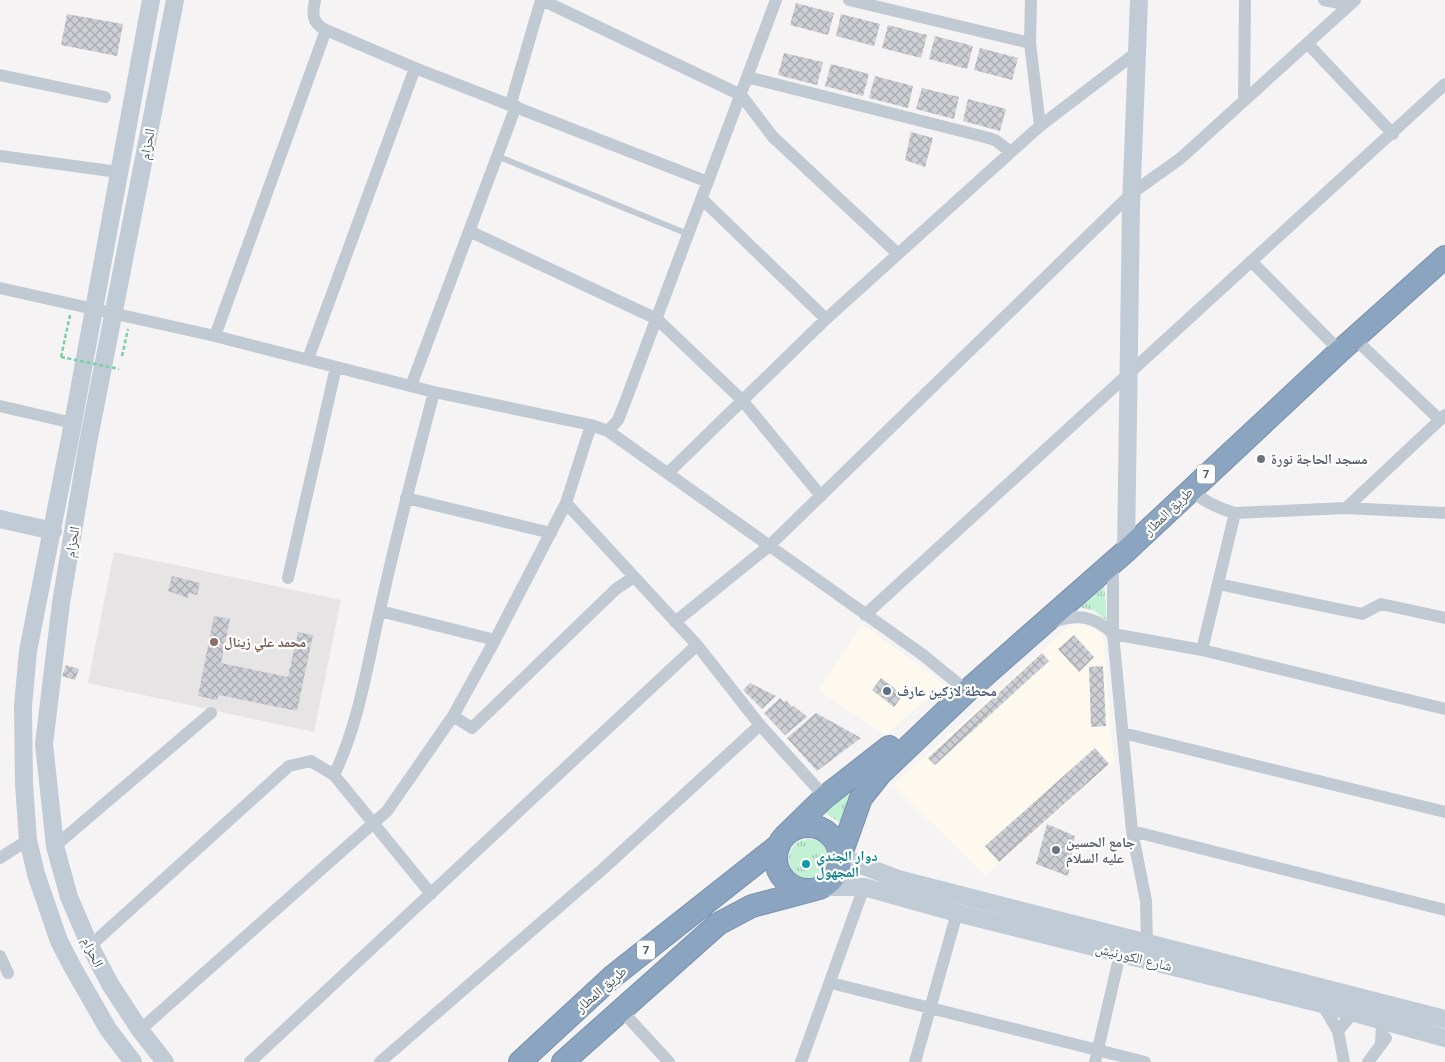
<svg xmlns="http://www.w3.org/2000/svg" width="1445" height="1062" viewBox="0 0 1445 1062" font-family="'DM Sans','Noto Naskh Arabic',sans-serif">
<defs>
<pattern id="grass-tufts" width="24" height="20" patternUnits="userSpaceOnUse" patternTransform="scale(1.25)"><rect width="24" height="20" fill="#c3f1d5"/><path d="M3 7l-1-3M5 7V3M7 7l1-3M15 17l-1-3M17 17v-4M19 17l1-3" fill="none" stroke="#a0c6b0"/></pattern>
<pattern id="building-cross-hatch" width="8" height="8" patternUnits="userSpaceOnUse" patternTransform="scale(1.25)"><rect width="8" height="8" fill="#cdcfd5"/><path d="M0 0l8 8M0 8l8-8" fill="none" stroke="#a8abb0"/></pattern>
</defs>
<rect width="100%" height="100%" fill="#f5f3f3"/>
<path fill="#fdf9ef" d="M1077 623 1099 631 1103 639 1114 762 985 876 893 785 1068 627Z
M862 624 944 684 886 735 818 690Z"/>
<path fill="#e6e4e5" d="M114 552 341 600 314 732 88 683Z"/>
<path fill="url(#grass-tufts)" d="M1104 583 1107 621 1095 611 1079 607Z
M863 778 842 824 824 812Z
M789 859a20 20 0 1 1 40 0a20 20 0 1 1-40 0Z"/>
<path fill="url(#building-cross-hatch)" d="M796 3 834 13 828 35 790 25Z
M67 14 123 24 117 56 61 45Z
M841 14 880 24 874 46 836 36Z
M888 25 927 35 921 58 882 48Z
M935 36 973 46 967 69 929 59Z
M980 48 1018 58 1012 80 974 70Z
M784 53 823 62 817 85 778 75Z
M831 64 869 74 863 96 825 86Z
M875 76 913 86 908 108 869 98Z
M922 88 959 97 954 119 916 109Z
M968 99 1006 109 1000 131 963 121Z
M911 132 933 138 925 167 905 160Z
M172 576 200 583 197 595 189 593 188 598 168 591Z
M214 616 230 619 221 663 288 677 298 632 313 635 297 711 219 695 217 700 198 696Z
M1074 635 1094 657 1079 672 1058 649Z
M1042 653 1049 661 935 765 928 758Z
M66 665 79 669 75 680 62 676Z
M1103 666 1106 726 1091 727 1089 667Z
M881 678 903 695 894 707 872 690Z
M750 683 776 696 762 709 743 690Z
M780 698 784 702 786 700 792 707 794 706 807 717 785 735 764 713Z
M816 713 861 738 817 771 787 738Z
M1095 748 1109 764 999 862 985 846Z
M1047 824 1075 836 1068 876 1036 864Z"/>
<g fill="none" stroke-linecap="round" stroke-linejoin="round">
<defs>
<path id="highway" d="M776 858a32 32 0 1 1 64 0a32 32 0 1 1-64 0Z
M788 833 825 797 889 747
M840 857 861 798 881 773 967 691 1126 551 1340 351 1445 257
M520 1062 612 977 779 845
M563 1062 718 924 752 906 816 889"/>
</defs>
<use href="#highway" stroke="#7690ad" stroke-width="24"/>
<path stroke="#7ad0a6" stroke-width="2.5" stroke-dasharray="4 2.5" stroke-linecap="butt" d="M122 356 128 329
M61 357 70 315"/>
<path stroke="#c1cad2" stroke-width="6" d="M497 156 688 234"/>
<path stroke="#c1cad2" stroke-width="12" d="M315 0C312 15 312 23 326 30L415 68 708 182
M542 0 741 95 773 137 898 254
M849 0 1030 43
M1031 0 1030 43 1040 126
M1324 0 1349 5
M1308 44 1393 134
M0 75 105 97
M747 77 985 137 995 140 1011 152
M1244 101 1245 0
M511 103 541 0
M0 156 118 172
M702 199 826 319
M469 231 657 319 742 400 821 496
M1251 261 1340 351
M0 288 215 336 434 392 591 425 608 431 923 655 967 691
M215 336 326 30
M1354 338 1440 420
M308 359 415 68
M411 386 516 106
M0 406 73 423
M608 431 618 420 624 405 776 0
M668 473 826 319 1011 152 1040 126 1137 52
M1191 490C1204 502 1217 508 1235 513L1346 508 1445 513
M406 498 551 533
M566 503 697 645 760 725 825 797
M1346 508 1445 415
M1113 562V634L1132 831 1146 901 1147 943
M288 578 336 367
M1218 584 1362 614 1381 604 1445 618
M380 611 495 640
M865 615 1445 84
M675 622 769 546 1132 193 1181 158 1355 0
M1053 622C1077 614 1094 615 1113 634L1202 650 1445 709
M1202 650 1235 513
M453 716 472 728 616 589 634 577
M1123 733 1445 812
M334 775C359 723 367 666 380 610 396 537 415 464 434 392
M1132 831 1445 910
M55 846 211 713
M0 858 28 840
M90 946 289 766 311 761 334 775 431 894
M0 956 8 973
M831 983 1145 1062
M1322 1004 1338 1031 1344 1062
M621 1010 669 1062
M1379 1014 1382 1022 1381 1044
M140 1030 387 811 453 716 495 640 566 503 591 425
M1338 1031 1353 1013 1360 1011
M250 1062 697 645
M380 1062 604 868 760 725
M801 1062 864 887
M915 1062 957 913
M1095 1062 1120 954
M1368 1062 1386 1038"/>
<path stroke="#c1cbd6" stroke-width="18" d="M0 519 53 531
M1126 551 1131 207 1139 0
M840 857 898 879 1445 1019
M821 887H864L957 913 1322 1004 1445 1038
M133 1062 108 1029 73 968 59 941 36 874 28 840 24 784 23 706 28 651 73 423 151 0
M165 1062 140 1030 110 984 90 946 69 897 55 846 44 744 61 603 87 448 175 0"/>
<use href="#highway" stroke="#8ba5c1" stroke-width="22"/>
<path stroke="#7ad0a6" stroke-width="2.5" stroke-dasharray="4 2.5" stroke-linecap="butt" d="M61 357 119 369"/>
</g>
<g fill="#6b7280" stroke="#fff" stroke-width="2">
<circle cx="1261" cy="459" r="5"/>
<circle cx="1056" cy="850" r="5"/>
</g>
<circle fill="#8d6e63" stroke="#fff" stroke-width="2" cx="214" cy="642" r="5"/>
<circle fill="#5c6f8a" stroke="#fff" stroke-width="2" cx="887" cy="691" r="5"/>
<circle fill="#0f9aa8" stroke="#fff" stroke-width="2" cx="806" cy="864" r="5"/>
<g text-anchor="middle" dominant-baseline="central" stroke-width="4.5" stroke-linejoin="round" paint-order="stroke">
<g fill="#fff" stroke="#808990" stroke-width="1">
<rect x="1197" y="464.5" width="18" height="19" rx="4"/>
<rect x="637" y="940.5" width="18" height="19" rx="4"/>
</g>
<g font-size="12" font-weight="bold" fill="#4a5661">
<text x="1206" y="474">7</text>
<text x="646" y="950">7</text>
</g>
<g font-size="14" fill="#4a5661" stroke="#fff">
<text transform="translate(147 144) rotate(-79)">الحزام</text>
<text transform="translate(1168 511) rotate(-44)">طريق المطار</text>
<text transform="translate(72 542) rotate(-81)">الحزام</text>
<text transform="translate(93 952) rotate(64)">الحزام</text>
<text transform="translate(1134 957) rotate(14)">شارع الكورنيش</text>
<text transform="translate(601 989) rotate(-41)">طريق المطار</text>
</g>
<g font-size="14" font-weight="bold" fill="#5b616d" stroke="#fff" text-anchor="start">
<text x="1271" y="459">مسجد الحاجة نورة</text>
<text x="1066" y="842">جامع الحسين<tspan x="1066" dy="16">عليه السلام</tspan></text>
</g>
<g font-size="14" font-weight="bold" fill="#785e54" stroke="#fff" text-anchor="start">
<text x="224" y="642">محمد علي زينال</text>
</g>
<g font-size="14" font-weight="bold" fill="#4e5e75" stroke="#fff" text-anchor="start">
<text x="897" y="691">محطة لازكين عارف</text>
</g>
<g font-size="14" font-weight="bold" fill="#0d838f" stroke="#fff" text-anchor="start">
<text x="816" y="856">دوار الجندي<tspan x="816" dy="16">المجهول</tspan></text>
</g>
</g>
</svg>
